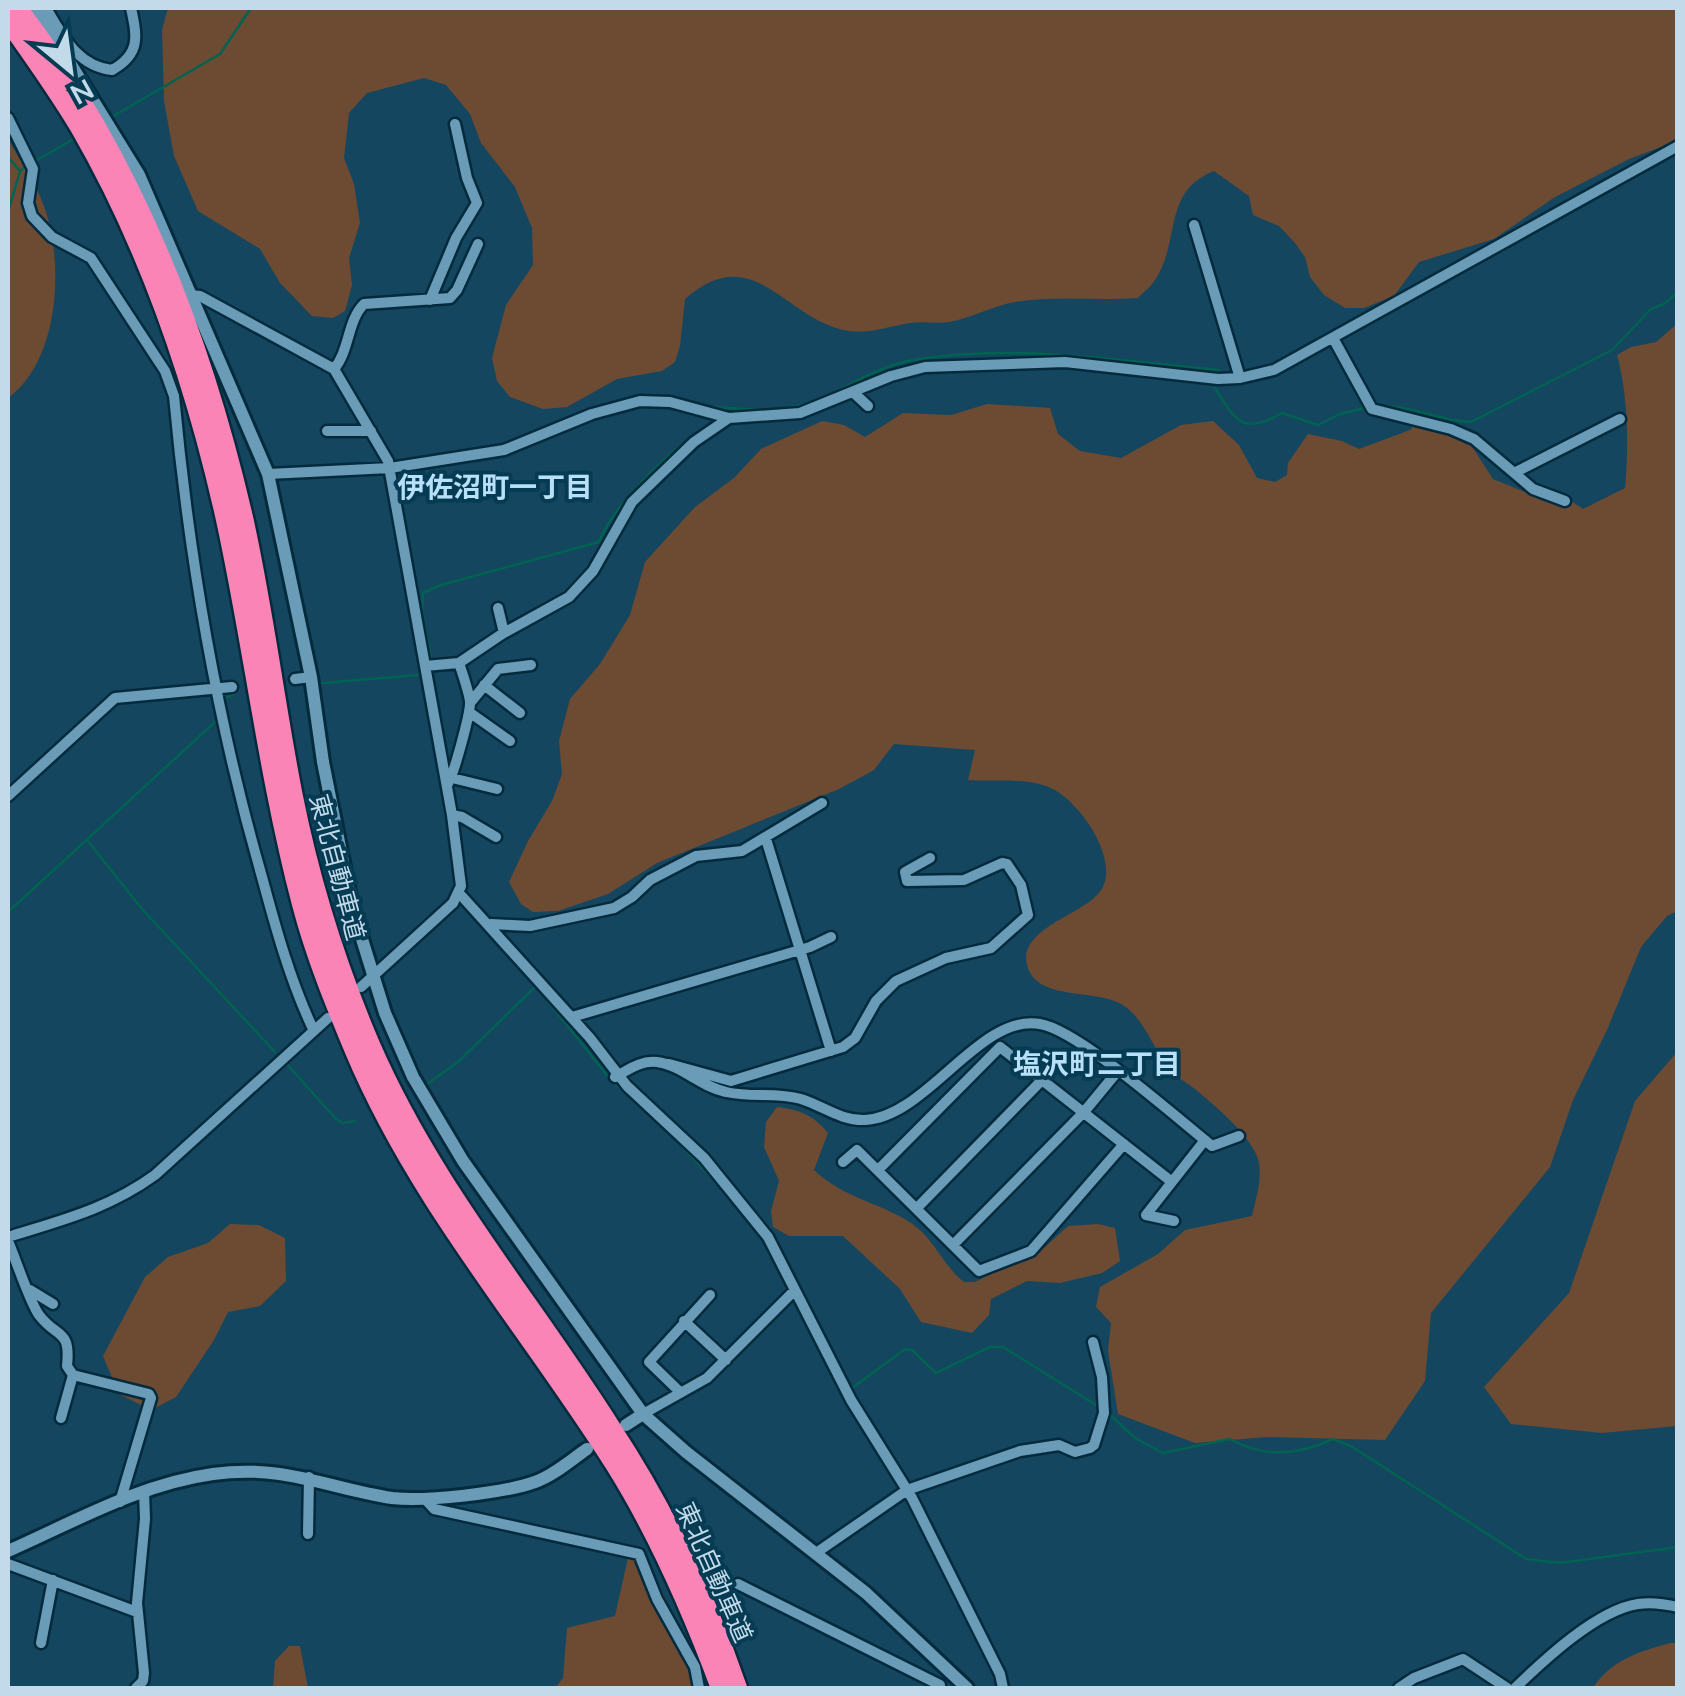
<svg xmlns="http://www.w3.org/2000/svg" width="1685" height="1696" viewBox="0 0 1685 1696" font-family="Mulish,'Noto Sans JP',sans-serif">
<rect width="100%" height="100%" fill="#14465f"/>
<path fill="#6d4b33" d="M168 8H1677V137L1669 144 1629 159 1555 197 1494 239 1419 262 1394 296 1364 308H1345L1324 295 1310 277 1305 257 1295 243 1279 226 1253 215 1249 196 1214 171C1162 191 1181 241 1155 280 1151 287 1143 292 1138 298 1098 301 1055 295 1015 302 993 306 971 318 949 322 936 324 923 321 910 323 891 326 869 334 849 331 784 321 755 238 685 299L680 346 675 362 662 371 617 379 567 407 543 409 510 397 497 381 492 358 506 305 533 265 532 228 515 187 481 143 470 114 446 85 424 78 367 93 349 113 344 158 354 184 360 223 349 258 352 285 345 311 333 318 312 316 280 283 260 249 198 211 174 156 164 101 162 30Z
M8 139C19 159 33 179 42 201 65 257 61 360 8 398Z
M1677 324V911L1667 916 1641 947 1607 1030 1573 1100 1550 1167 1431 1313 1425 1381 1385 1440 1266 1437 1195 1443 1118 1414 1108 1351 1111 1323 1096 1307 1100 1287 1158 1254 1185 1230 1252 1216C1256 1198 1264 1174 1257 1156 1246 1131 1215 1106 1195 1089 1185 1082 1173 1074 1166 1064 1153 1047 1144 1021 1127 1008 1101 986 1037 1004 1027 965 1018 930 1080 915 1098 894 1125 865 1079 800 1051 788 1026 777 994 782 968 780L975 750 894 744 874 770 839 789 657 863 608 894 558 911 533 912 521 904 509 882 528 841 552 801 562 774 559 741 570 699 600 664 630 615 645 562 695 507 734 478 761 449 822 421 844 425 865 437 903 413 951 415 987 404 1050 408 1058 434 1080 451 1121 458 1181 425 1213 421 1239 445 1257 478 1275 482 1287 475 1288 463 1308 434 1342 441 1359 449 1410 430 1413 426 1454 431 1471 445 1493 479 1532 495 1564 496 1583 509 1625 488C1629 447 1628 394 1617 355L1631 347 1656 342Z
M1677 1052V1426L1602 1433 1511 1424 1484 1387 1569 1293 1635 1101Z
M777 1107C801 1110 813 1115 828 1133L814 1170C845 1199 877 1201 911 1223 934 1238 943 1266 964 1282H975L1045 1247 1068 1226 1098 1224 1115 1228 1120 1261 1102 1273 1060 1283 1027 1281 991 1299 989 1315 972 1333 921 1322 900 1289 843 1236H789L773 1227 771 1211 779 1181 764 1147 766 1122Z
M230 1224 259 1225 285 1238 286 1281 260 1306 228 1312 214 1340 176 1397 151 1410 119 1394 103 1356 145 1277 168 1257 208 1243Z
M629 1553 649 1562 692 1658 691 1688H555L563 1678 567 1628 615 1616Z
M1670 1643H1677V1688H1593C1611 1660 1638 1652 1670 1643Z
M289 1646H300L308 1688H273L275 1661Z"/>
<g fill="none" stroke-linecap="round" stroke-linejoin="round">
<path stroke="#006351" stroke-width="2.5" d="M110 118 220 54 251 8
M8 157 20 171
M32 163 77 137
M8 212 20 171 25 167
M1215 388C1236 422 1243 435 1282 413L1318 425 1340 414 1365 408
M1382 406C1413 406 1440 421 1471 422L1612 350 1651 309 1664 304 1678 292
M715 410 716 407C747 410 785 412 814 401 847 388 878 366 913 360 1014 343 1118 361 1219 370
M431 658 422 613 423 593 441 585 599 542C613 505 673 447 707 427
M322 683 418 675
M223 700 235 693
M87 840 142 909 275 1052
M8 912 216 721V710
M286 1063 336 1119 343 1123 355 1121
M426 1085 459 1061 536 986 609 1078 657 1121
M663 1126 733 1201
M744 1215 764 1242
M850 1387 851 1389 905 1349 912 1350 936 1373 990 1347H1003L1099 1407
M1106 1411 1135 1438 1163 1453 1230 1439C1263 1458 1299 1455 1333 1439L1351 1446 1526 1559 1560 1563 1678 1547"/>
<defs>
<path id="minor" d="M46 8C63 36 77 66 112 70 141 54 137 36 131 8
M8 118 33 169 28 203 32 216 52 237 91 258 165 371 174 396C189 558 217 721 262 877 276 929 290 980 313 1029
M1194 225 1240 378
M189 295 200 296 334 369 388 461 452 815 461 886 453 903 361 987
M430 300 456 238 477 203 467 178 455 124
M1333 338 1372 409 1451 429 1474 439 1533 489 1565 501
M334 369C350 350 347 321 364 304L450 298 457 290 478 244
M854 393 868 406
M327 431H371
M1516 472 1620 419
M268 474 390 468 504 450 592 414 640 401 670 402 729 418 800 413 891 376 925 367 1065 362 1218 379 1240 378 1274 370 1678 146
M498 608 504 633
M425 666 459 663 502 634 569 597 593 571 632 502 694 442 729 418
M295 679 311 677
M484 685 520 713
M470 703 498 669 531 665
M469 712 510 741
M452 778 497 789
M447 785C453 778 471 712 470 701 468 689 463 675 459 663
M8 796 115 698 232 687
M452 815 462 817 496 837
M766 839 831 1051
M459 893 590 1038 627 1086 704 1158 768 1237 851 1400 912 1498 1000 1674 1003 1688
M491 924 530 926 614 908 632 897 650 880 696 856 742 851 822 803
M572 1017 810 947 831 937
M669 1064 731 1081 843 1047 855 1038 876 1001 896 981 946 958 991 948 1028 915 1021 885 1007 864 1002 863 964 880 907 881 905 872 930 858
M615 1077C628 1070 641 1060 657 1062 681 1065 701 1087 726 1092 751 1098 776 1092 801 1099 823 1106 841 1121 865 1120 927 1117 980 1013 1040 1024 1078 1030 1177 1118 1212 1146L1239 1136
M843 1162 857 1150 979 1271 1031 1251 1124 1144
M879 1169 1000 1047 1172 1182
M917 1208 1042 1080
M1174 1221 1146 1215 1205 1140
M8 1237C62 1220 108 1209 155 1175L328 1018
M8 1241C15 1257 30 1303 39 1315 57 1339 71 1328 67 1366L73 1375 149 1394 151 1398 120 1502
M953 1245 1084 1112 1117 1072
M30 1290 53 1304
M684 1321 726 1360
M680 1392 649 1362 710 1295
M643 1414 707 1378 795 1290
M61 1418 73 1375
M425 1499 434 1509 639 1554 657 1599 695 1667 699 1688
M308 1534 309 1477
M816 1553 907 1490 1020 1451 1059 1445 1075 1452 1090 1448 1094 1445 1104 1413 1102 1377 1093 1342
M8 1564 137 1612
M738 1584 940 1685
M41 1643 53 1580
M136 1688 143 1681 144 1673 137 1603 145 1519 144 1491
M1399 1688 1414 1678 1463 1659 1507 1688
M1515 1688C1544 1660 1597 1610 1638 1604 1651 1602 1665 1604 1678 1607"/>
<path id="tertiary" d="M36 8 139 175 268 474 311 677 323 762 352 907 385 1013 413 1077 463 1161 643 1414 686 1452 866 1593 967 1688
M626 1425 643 1414
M8 1551C74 1522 140 1484 213 1474 284 1464 327 1488 392 1498 425 1502 504 1493 535 1482 553 1476 571 1460 587 1449"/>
<path id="motorway" d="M17 8C132 157 202 339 244 522 264 613 275 706 293 797 310 882 336 965 370 1045 432 1188 530 1300 612 1430 665 1511 706 1597 737 1688
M8 20C33 55 58 90 80 127 150 248 197 388 227 524 254 650 269 779 302 904 315 954 335 1003 355 1051 419 1203 528 1326 615 1464 659 1534 692 1610 721 1688"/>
</defs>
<use href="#minor" stroke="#042b3d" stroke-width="15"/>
<use href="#tertiary" stroke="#042b3d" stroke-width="18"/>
<use href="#motorway" stroke="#042b3d" stroke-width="25"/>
<use href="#minor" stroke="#6a9bb7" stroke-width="10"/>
<use href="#tertiary" stroke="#6a9bb7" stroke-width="12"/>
<use href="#motorway" stroke="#fb84b7" stroke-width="20"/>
</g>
<g text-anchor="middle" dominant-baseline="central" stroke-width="8" stroke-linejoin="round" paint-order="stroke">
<g font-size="25" fill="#c2dae9" stroke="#053b53">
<text transform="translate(338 867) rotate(75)">東北自動車道</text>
<text transform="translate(715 1572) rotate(66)">東北自動車道</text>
</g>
<g font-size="28" font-weight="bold" fill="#b8e0f8" stroke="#053b53">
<text x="495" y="486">伊佐沼町一丁目</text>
<text x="1097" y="1063">塩沢町二丁目</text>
</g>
</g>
<rect width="1685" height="1696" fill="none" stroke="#c2dae9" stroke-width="20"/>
<g transform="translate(70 70) rotate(151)" stroke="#053b53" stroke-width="8" paint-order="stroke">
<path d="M0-8L18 38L0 25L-18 38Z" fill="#c2dae9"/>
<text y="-15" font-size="28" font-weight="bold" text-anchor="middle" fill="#c2dae9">N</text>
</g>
</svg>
